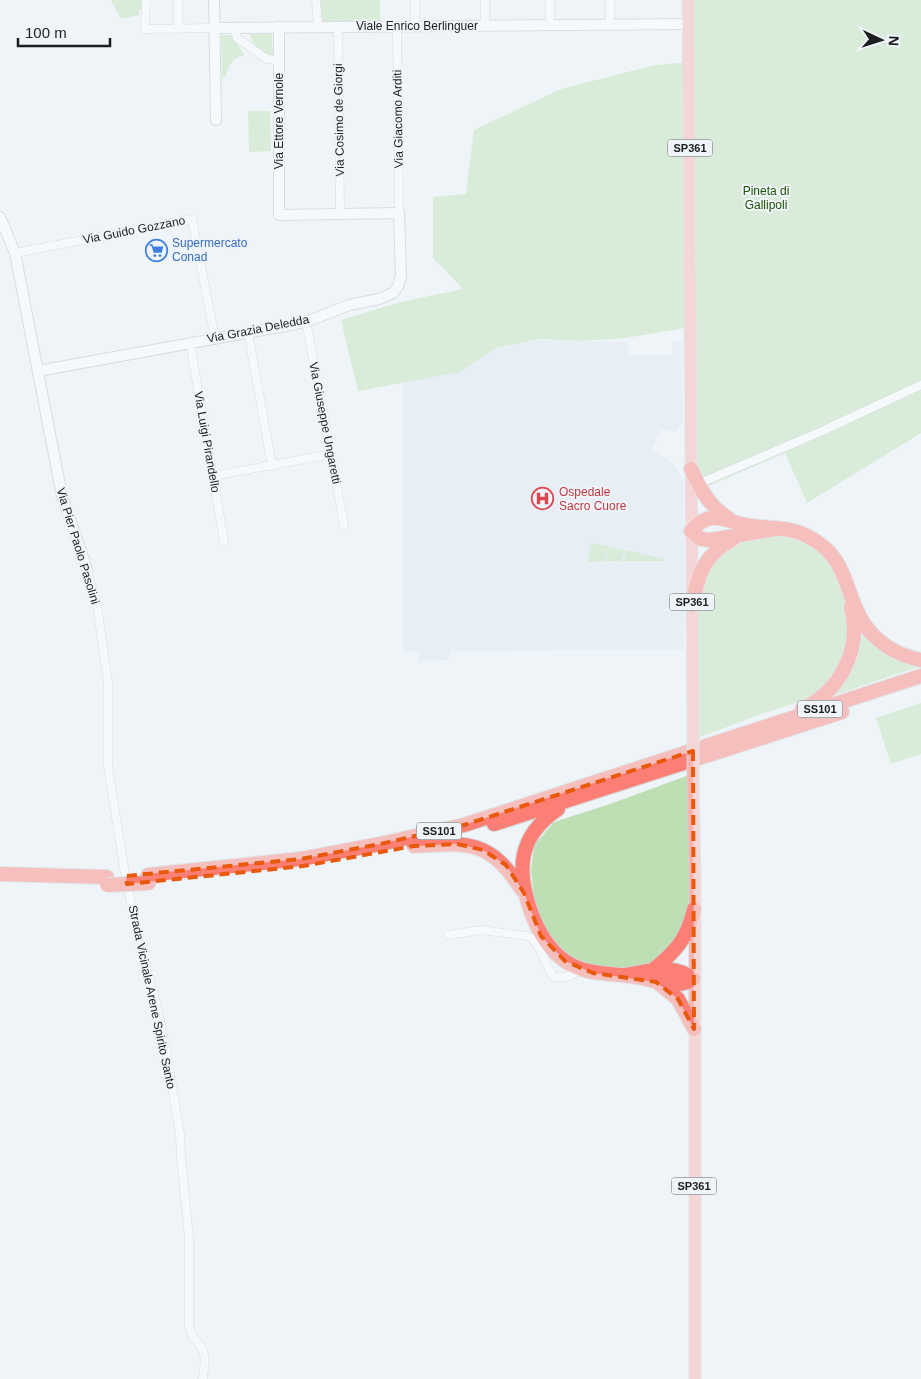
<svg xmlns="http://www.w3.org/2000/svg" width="921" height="1379" viewBox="0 0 921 1379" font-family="Helvetica,sans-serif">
<rect width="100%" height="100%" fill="#eff4f8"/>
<path fill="#dde9f2" d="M431 338 629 342 627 355H672V341L683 342V422L676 432 661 430 655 439V442L657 443H654L651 449 673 464 684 482V650L450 651 449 660 419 661V651H403V340Z"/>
<path fill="#bedfb3" d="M111 0H143V10H139V15L121 19Z
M319 0H380V21L320 22Z
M694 0H921V433L807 503 785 453 704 488 697 470 696 458 698 426 696 424V346L685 328 625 338 581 341 539 339 496 348 460 372 358 391 341 320 401 302 463 289 433 258V197L466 194 474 130 561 89 655 65 694 62Z
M250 34H272L273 57C259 56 254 45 250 34Z
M221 35H232L244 55C233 58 227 66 226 77H222Z
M248 111H270L271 151 249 152Z
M777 533 811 543 834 567 846 595 850 623 841 660 833 674 822 687 811 695 799 702 756 716 698 738 697 604 703 573 728 545Z
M592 543 609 546 605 561 589 562 588 559 591 544Z
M609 547 625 550 622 561H606Z
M626 550 664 559V561H624Z
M862 633C879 651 894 662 918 667L835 695C852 676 859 658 862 633Z
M921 703V754L891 764 876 718Z
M689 775 690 909 685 932 650 966 621 971 579 964 552 943 535 907 531 870 534 848 537 842 553 823 560 820 610 804Z"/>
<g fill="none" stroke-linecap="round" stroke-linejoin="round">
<defs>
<path id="street" d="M146 0 145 29 214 28
M178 0V29
M316 0 318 26
M550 0V26
M610 25V0
M338 26 340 214
M397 26 399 213
M415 26V0
M485 26V0
M234 28 237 38 250 47 267 59 279 60
M15 253 192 219 215 338
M306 321 344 525
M248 332 272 466
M190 343 224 541
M213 476 331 454
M698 484 820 432 921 385
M87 569 97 605 108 683V766L126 880 142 953 157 1006 165 1044 180 1134 181 1158 189 1237V1326C190 1336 199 1342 203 1351 207 1359 203 1370 203 1379
M448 935 481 930 528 936C542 944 544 965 554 977 564 978 572 977 579 969"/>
<path id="secondary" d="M214 0 216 120
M214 28 688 24
M0 217 15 253 62 496 87 569
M38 371 296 324 311 320 349 305 379 299 393 293 398 286 401 276 399 213 279 215V27"/>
<path id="primary" d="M688 0 693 732
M693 779 695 878V1379"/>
<path id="highway" d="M691 469C701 490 709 506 728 518
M775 529 711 540 701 539 691 531C710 509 722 520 746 525 767 529 790 526 809 537 844 556 843 580 857 611 869 638 893 655 921 660
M692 605C699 573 703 556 733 539
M802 709C841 691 862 648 851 607
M558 809C518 836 516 870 531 912 538 931 548 949 565 961 588 977 616 972 642 978 659 982 678 989 693 979 673 962 648 972 624 975
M494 824 842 712
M414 846C469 842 490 840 522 890
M0 874 107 877
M148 875 301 859 380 844 464 825 921 676
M654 969C676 951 687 939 694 909
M657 982 678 999 694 1029"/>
</defs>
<use href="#street" stroke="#bcc1c5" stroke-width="9"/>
<use href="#secondary" stroke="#bcc1c5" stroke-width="12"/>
<use href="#primary" stroke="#d2d2d2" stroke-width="13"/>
<use href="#highway" stroke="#d2d2d2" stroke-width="16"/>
<use href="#street" stroke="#fff" stroke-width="8"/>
<use href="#secondary" stroke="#fff" stroke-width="10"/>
<use href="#primary" stroke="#fdb2ad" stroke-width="11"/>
<use href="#highway" stroke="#fc7f76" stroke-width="14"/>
<defs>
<path id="primary-bridge" d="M693 732V779"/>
<path id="highway-bridge" d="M107 885 149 883"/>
</defs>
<use href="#primary-bridge" stroke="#d2d2d2" stroke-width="13" stroke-linecap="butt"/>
<use href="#highway-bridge" stroke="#d2d2d2" stroke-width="16" stroke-linecap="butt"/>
<use href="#primary-bridge" stroke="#fdb2ad" stroke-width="11"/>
<use href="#highway-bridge" stroke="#fc7f76" stroke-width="14"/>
</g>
<path d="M0 0H921V1379H0ZM693 751 694 1029 678 999 656 982 593 973 565 961 541 936 524 893 506 865 483 850 457 844 414 846 303 866 127 884 126 876 301 859 380 844 464 825Z" fill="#eff4f8" fill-opacity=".55" fill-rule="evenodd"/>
<path fill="none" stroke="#e8590c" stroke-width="4" stroke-dasharray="10 6" stroke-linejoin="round" d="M693 751 694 1029 678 999 656 982 593 973 565 961 541 936 524 893 506 865 483 850 457 844 414 846 303 866 127 884 126 876 301 859 380 844 464 825Z"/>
<defs>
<symbol id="supermarket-ring" viewBox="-11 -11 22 22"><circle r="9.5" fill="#eff4f8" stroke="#3f7fe0" stroke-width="1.5"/><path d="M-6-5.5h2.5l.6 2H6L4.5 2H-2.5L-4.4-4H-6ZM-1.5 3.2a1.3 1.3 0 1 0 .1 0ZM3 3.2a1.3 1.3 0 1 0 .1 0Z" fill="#3f7fe0"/></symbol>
<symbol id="hospital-ring" viewBox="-11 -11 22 22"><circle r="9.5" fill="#eff4f8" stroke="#e0444e" stroke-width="1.5"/><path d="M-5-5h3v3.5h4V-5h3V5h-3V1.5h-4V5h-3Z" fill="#e0444e"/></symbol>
</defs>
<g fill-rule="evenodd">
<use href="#supermarket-ring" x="144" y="238" width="25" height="25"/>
<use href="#hospital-ring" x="530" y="486" width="25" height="25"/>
</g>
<g text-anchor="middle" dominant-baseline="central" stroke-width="4" stroke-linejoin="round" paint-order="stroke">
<g fill="#eff4f8" stroke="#5b5e60" stroke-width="1">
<rect x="667.5" y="139.5" width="45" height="17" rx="4"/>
<rect x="669.5" y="593.5" width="45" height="17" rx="4"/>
<rect x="797.5" y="700.5" width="45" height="17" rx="4"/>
<rect x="416.5" y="822.5" width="45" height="17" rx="4"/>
<rect x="671.5" y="1177.5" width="45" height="17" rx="4"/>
</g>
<g font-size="11" font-weight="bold" fill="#1c1e1f">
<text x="690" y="148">SP361</text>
<text x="692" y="602">SP361</text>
<text x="820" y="709">SS101</text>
<text x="439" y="831">SS101</text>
<text x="694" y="1186">SP361</text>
</g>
<g font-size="12" fill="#1c1e1f" stroke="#eff4f8">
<text x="417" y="26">Viale Enrico Berlinguer</text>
<text transform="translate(398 119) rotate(-91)">Via Giacomo Arditi</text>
<text transform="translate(339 120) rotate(-91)">Via Cosimo de Giorgi</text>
<text transform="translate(279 121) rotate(-90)">Via Ettore Vernole</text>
<text transform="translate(134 230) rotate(-11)">Via Guido Gozzano</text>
<text transform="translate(258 329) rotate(-11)">Via Grazia Deledda</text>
<text transform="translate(325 423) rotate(79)">Via Giuseppe Ungaretti</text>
<text transform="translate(207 442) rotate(80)">Via Luigi Pirandello</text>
<text transform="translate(78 546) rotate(73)">Via Pier Paolo Pasolini</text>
<text transform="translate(152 997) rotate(78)">Strada Vicinale Arene Spirito Santo</text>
</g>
<g font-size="12" fill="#1d5103" stroke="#eff4f8">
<text x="766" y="191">Pineta di<tspan x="766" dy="14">Gallipoli</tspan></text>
</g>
<g font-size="12" fill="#366cbe" stroke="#eff4f8" text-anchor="start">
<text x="172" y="243">Supermercato<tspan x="172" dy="14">Conad</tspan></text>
</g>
<g font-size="12" fill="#be3a42" stroke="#eff4f8" text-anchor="start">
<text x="559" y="492">Ospedale<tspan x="559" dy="14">Sacro Cuore</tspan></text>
</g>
</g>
<g transform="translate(881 40) rotate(94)" stroke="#eff4f8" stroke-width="4" paint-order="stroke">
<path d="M0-4L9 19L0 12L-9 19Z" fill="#1c1e1f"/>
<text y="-8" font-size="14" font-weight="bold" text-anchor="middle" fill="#1c1e1f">N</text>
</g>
<path d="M18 38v8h92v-8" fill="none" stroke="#1c1e1f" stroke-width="2.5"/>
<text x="25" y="38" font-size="15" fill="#1c1e1f" stroke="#eff4f8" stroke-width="4" paint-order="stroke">100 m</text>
</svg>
